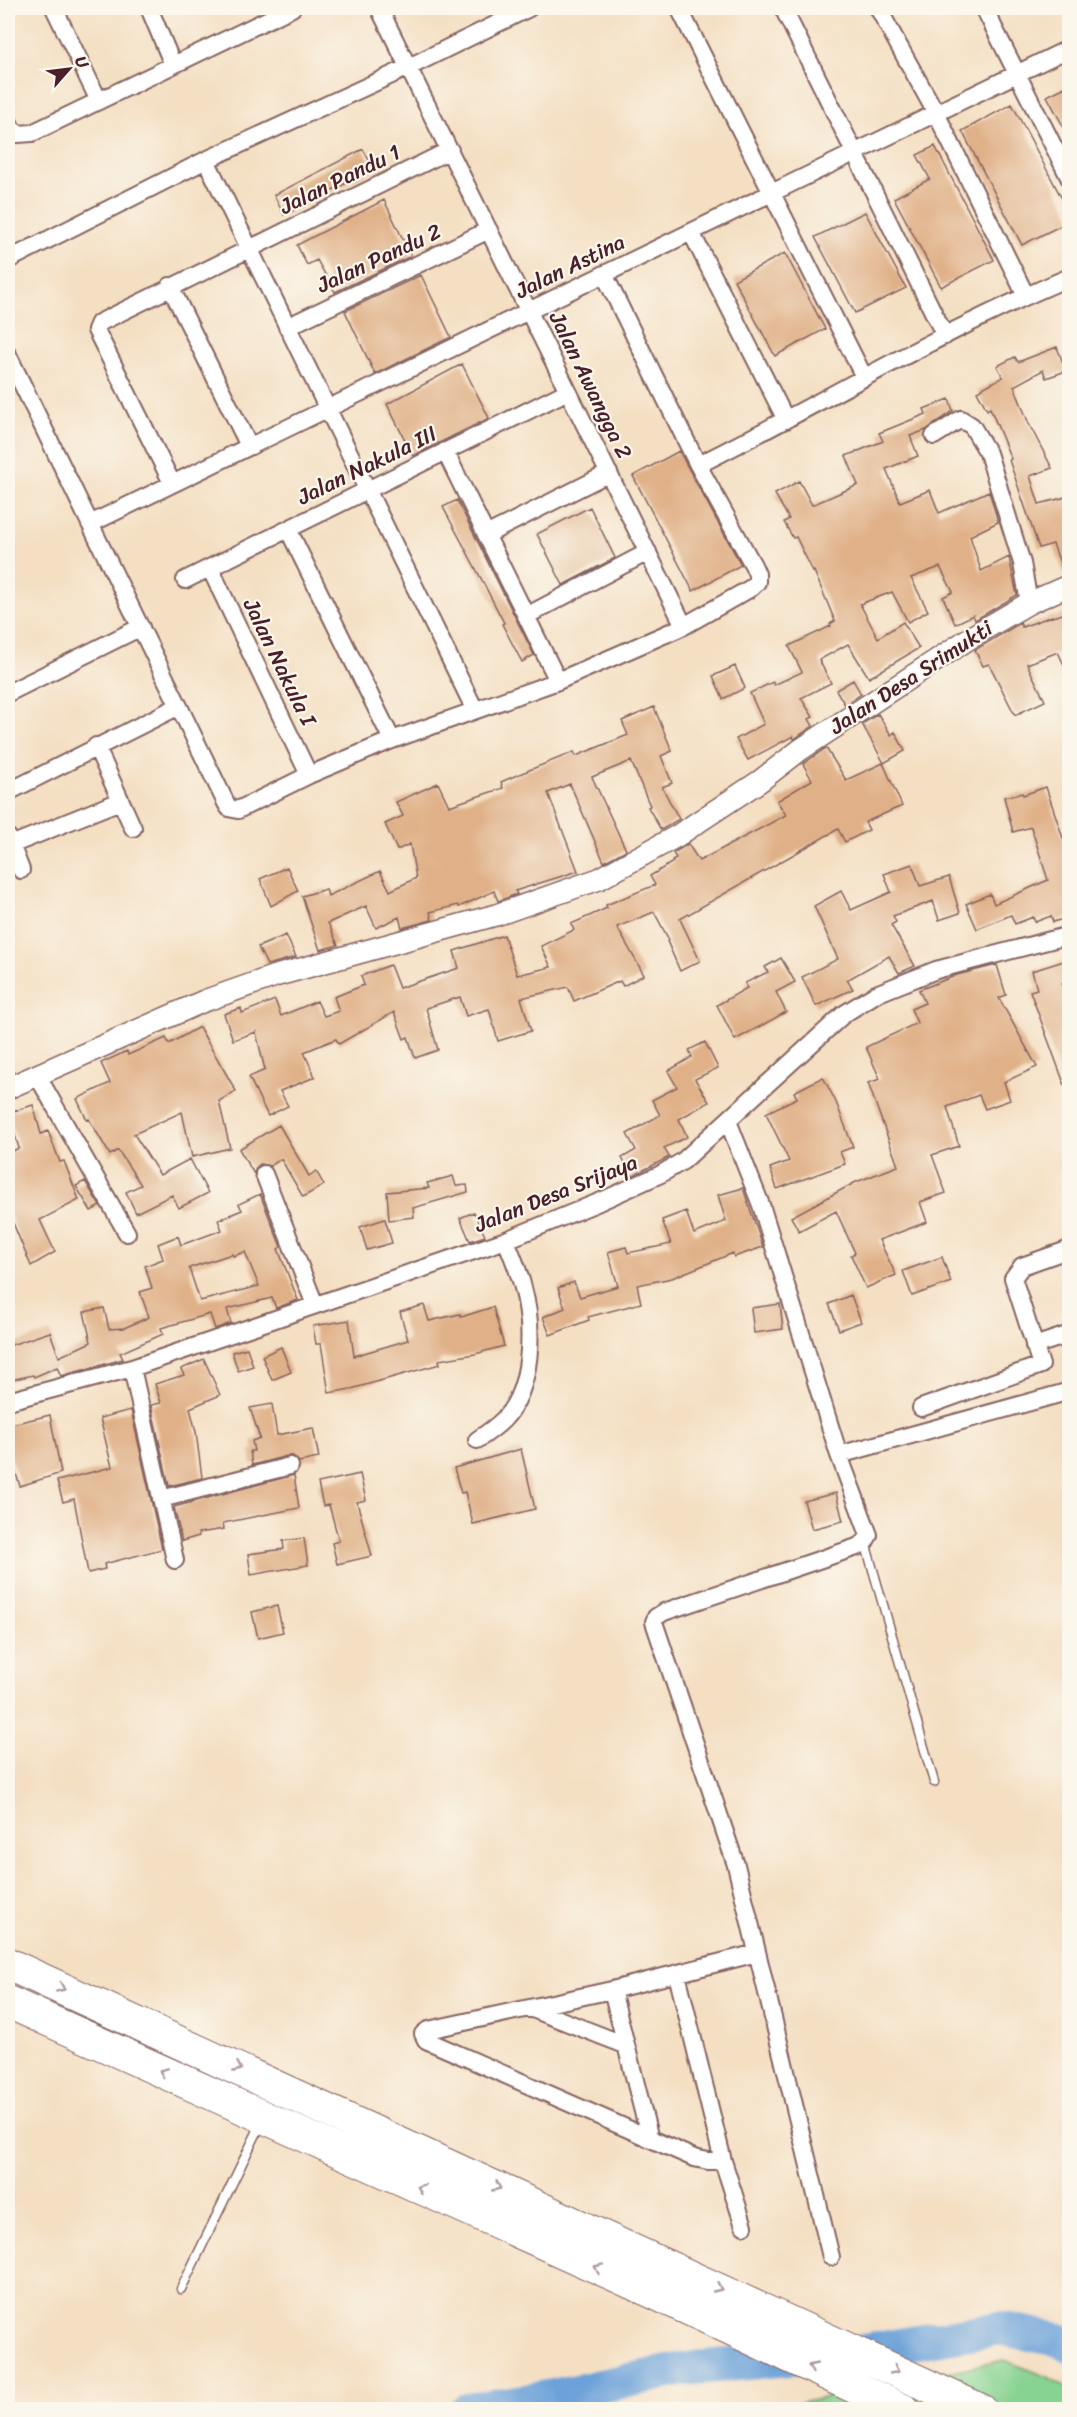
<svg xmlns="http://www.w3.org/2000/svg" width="1077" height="2417" viewBox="0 0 1077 2417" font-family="Sriracha,sans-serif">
<rect width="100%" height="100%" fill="#fbf7ec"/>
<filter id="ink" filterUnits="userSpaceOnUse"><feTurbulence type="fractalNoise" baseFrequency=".0167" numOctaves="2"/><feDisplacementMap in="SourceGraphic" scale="12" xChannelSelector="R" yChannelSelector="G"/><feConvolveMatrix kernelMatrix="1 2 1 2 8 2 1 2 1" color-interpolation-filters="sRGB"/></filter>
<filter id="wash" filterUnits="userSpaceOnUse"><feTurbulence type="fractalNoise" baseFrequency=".008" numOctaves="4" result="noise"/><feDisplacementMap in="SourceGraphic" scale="24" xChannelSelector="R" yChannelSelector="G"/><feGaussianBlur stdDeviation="1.35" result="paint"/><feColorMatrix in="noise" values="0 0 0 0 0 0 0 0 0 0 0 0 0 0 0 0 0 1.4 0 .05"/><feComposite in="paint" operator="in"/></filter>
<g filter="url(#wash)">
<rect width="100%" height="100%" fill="#f4dfc3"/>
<path fill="#87d391" stroke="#68795e" stroke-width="1.5" d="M1004 2360 1048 2377 1069 2389V2409H772Z"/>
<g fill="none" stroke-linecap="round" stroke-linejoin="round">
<path stroke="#6ca1d9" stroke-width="34" d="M466 2410 538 2399 684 2369 853 2353 999 2328 1059 2340 1070 2346"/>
</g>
<g id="blocks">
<path fill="#e0b188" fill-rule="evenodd" d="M1065 87 1070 96V139L1047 96Z
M1012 104 1070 214V221L1022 245 962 131Z
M935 146 994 260 941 287 894 198 930 179 917 155Z
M363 149 374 169 284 215 274 195Z
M384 200 411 256 335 292 317 260 307 265 297 245Z
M865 212 906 288 855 313 815 237Z
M785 253 825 329 775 356 734 280Z
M421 275 451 337 375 374 345 311Z
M1057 347 1066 371 1046 378 1043 370 1014 386 1029 424 1052 468 1030 476 1039 504 1070 496V573L1064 574 1053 544 1039 548 1009 460 1011 459 990 408 987 410 977 391 1003 377 997 366 1015 357 1018 362Z
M462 364 489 418 413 456 387 404Z
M949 399 953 411 926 430 910 436 918 456 886 469 900 502 930 490 939 513 989 491 998 522 970 536 981 571 1009 557 1017 595 975 620 973 615 955 624 943 597 953 592 940 567 911 578 928 611 908 622 892 592 860 604 878 638 903 622 919 648 869 678 848 644 819 660 831 683 801 698 813 717 809 719 813 726 794 739 793 736 748 760 736 739 764 724 750 693 773 682 774 685 802 672 789 646 831 626 830 624 835 621 814 571 813 572 796 537 793 538 784 522 789 519 775 494 799 481 812 505 858 485 846 456 883 441 879 433 926 414 924 409Z
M679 451 741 565 693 591 633 476Z
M457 500 534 655 522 662 502 624 504 623 484 584 443 507Z
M590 507 615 558 563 585 537 534Z
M1070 612V678L1058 652 1027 664 1045 701 1015 715 989 664 983 666 975 650 1020 623 1022 627 1052 616V617Z
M735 666 745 688 723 699 713 676Z
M853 680 861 694 845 705 836 690Z
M654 707 672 751 661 756 672 783 662 787 679 819 661 830 648 807 650 806 631 761 592 777 626 850 604 862 570 784 548 793 578 871 515 891 517 894 498 901 494 891 459 907 458 905 430 912 432 920 402 928 399 917 376 928 366 906 328 923 338 945 320 950 302 896 326 889 328 896 380 871 390 891 416 878 410 844 397 850 385 824 403 816 396 802 438 783 449 806 503 788 501 782 517 775 574 752 576 756 628 735 622 721Z
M878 714 891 735 895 732 905 751 884 763 862 724Z
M826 748 846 780 883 763 902 806 865 822 869 830 845 842 838 829 680 919 700 961 680 971 667 941 669 940 654 912 617 927 644 975 623 986 620 981 574 1001 568 987 521 998 531 1031 498 1041 489 1009 466 1016 460 997 426 1008 438 1050 415 1058 408 1037 404 1039 394 1012 339 1044 336 1039 304 1052 315 1077 280 1091 288 1106 268 1116 249 1077 265 1070 256 1032 233 1040 224 1014 241 1008 242 1013 275 1000 281 1016 317 1001 324 1016 339 1011 334 997 364 985 361 976 390 965 399 988 459 968 454 951 504 935 517 975 551 967 541 946 574 930 571 924 607 908 606 905 655 885 650 876 673 862 672 860 676 858 673 853 688 844 699 861 786 815 777 801 812 780 803 764Z
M1046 787 1063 838 1070 835V917L1053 922 1051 916 1035 922 1033 917 1015 924 1011 915 977 929 966 904 990 894 994 904 1048 880 1031 827 1013 832 1004 797 1022 793 1023 795Z
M912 864 920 886 949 877 960 913 939 920 933 901 893 916 896 922 891 925 915 966 899 973 889 956 847 980 853 989 816 1006 802 977 838 959 814 906 841 891 851 910 891 892 884 874Z
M287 867 298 891 271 906 260 879Z
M286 935 296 957 267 965 258 947Z
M781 958 795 982 776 992 786 1012 735 1040 717 1005 747 988 745 983 768 972 765 967Z
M1070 959V980L1062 983 1070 1005V1094H1068L1030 991 1037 989 1032 971Z
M997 965 1006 995 999 998 1037 1067 1004 1082 1010 1100 985 1109 979 1095 947 1107 959 1146 932 1155 946 1193 920 1202 927 1222 879 1240 896 1275 866 1288 851 1255 855 1253 836 1211 799 1231 791 1217 856 1182 898 1166 868 1083 880 1079 866 1047 917 1023 911 1009 925 1003 919 990 957 975Z
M199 1027 236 1091 219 1101 230 1148 192 1157 182 1112 134 1134 160 1175 190 1159 208 1193 179 1208 172 1195 136 1213 126 1192 141 1185 118 1150 110 1155 89 1119 87 1120 77 1099 110 1083 101 1063 127 1051 128 1055 166 1038 169 1044Z
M705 1042 718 1068 695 1079 709 1102 679 1119 687 1137 664 1148 669 1157 632 1176 622 1158 636 1150 627 1134 660 1115 652 1100 677 1087 668 1071 692 1057 689 1050Z
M823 1077 836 1102 853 1147 840 1152 845 1164 777 1189 770 1168 789 1161 766 1113 797 1098 794 1092Z
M33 1105 41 1134 48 1131 60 1162 64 1161 79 1200 40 1220 55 1252 31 1266 8 1211V1153L19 1148 8 1113Z
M279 1125 309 1176 316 1171 324 1185 303 1197 281 1159 270 1166 260 1164 256 1168 254 1174 239 1149Z
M453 1176 456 1186 467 1185 468 1192 413 1208 414 1217 389 1220 387 1192 429 1188 427 1183Z
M85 1181 100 1206 91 1211 76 1186Z
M743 1188 763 1247 734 1257 733 1253 672 1278 637 1285 641 1303 588 1317 589 1320 550 1335 543 1317 565 1308 558 1288 574 1282 580 1297 618 1286 608 1252 626 1247 628 1253 671 1244 662 1220 686 1211 694 1234 726 1221 718 1195Z
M260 1194 281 1247 278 1249 298 1300 276 1308 272 1298 227 1309 231 1323 215 1329 210 1314 161 1328 163 1334 120 1353 123 1359 116 1361 61 1376 57 1367 34 1377 33 1375 10 1380 8 1369V1346L50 1332 59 1357 91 1342 84 1312 104 1308 109 1329 124 1328 149 1317 140 1292 152 1288 145 1266 163 1259 158 1244 178 1236 181 1245 222 1230 218 1220 242 1210 239 1204ZM245 1252 259 1286 200 1301 189 1268 232 1254 233 1256Z
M474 1212 485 1236 470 1241 460 1218Z
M385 1219 392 1243 367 1250 360 1227Z
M942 1257 951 1282 912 1296 903 1271Z
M851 1295 861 1322 839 1330 829 1304Z
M780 1304 783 1329 754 1333 751 1308Z
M424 1305 429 1321 460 1314 461 1317 493 1307 504 1346 475 1354 439 1360 440 1364 351 1389 329 1393 321 1344H316L313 1326 349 1320 354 1356 408 1340 400 1312Z
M281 1347 291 1372 272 1380 262 1356Z
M247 1348 253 1366 238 1371 232 1352Z
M204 1359 220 1395 190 1408 196 1432 202 1478 169 1486 151 1405 161 1403 155 1384 184 1375 181 1369Z
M272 1404 277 1435 313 1428 319 1458 299 1462 293 1456H287L252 1465 250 1451H254L252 1441 260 1438 250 1408Z
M131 1410 162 1549 104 1564 105 1569 88 1573 74 1499 63 1502 57 1481 112 1467 100 1418Z
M50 1415 61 1473 20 1486 8 1449V1425Z
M521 1449 535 1509 473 1524 465 1492 461 1493 454 1468Z
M360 1474 366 1500 357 1502 372 1556 337 1564 332 1543 339 1541 329 1505 323 1506 318 1483Z
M294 1475 299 1508 223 1523 224 1529 198 1533 199 1536 182 1541 174 1507Z
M836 1493 843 1521 812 1529 804 1501Z
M304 1538 308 1565 251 1575 248 1554 284 1549 283 1541Z
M277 1606 283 1632 258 1638 252 1612Z"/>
</g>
</g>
<g filter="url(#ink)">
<use href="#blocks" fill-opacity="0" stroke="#866260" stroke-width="1.5"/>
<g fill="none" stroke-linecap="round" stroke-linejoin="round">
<defs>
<path id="service" d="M865 1542 934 1782
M181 2289 261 2124"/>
<path id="minor" d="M54 8 99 101
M149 8 173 65
M379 8 684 626
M679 8 864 377
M783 8 945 336
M878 8 936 113 1026 296
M984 8 1070 179
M8 121 12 129 18 134 32 133 292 8
M206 160 475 710
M691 232 786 420
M8 260 206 160 409 67 529 8
M170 286 249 446
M287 327 489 230
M8 355 226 803 229 808 238 810 309 775 392 740 558 681 684 626 751 588 757 582V574L753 565 698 465 604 274
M934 436 961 419 972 426 988 453 1022 563 1029 603
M445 451 558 681
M698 465C822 403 941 331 1070 277
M172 483 98 334 96 330 99 323 450 150
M90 524 1070 48
M288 529 392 740
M486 535 609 473
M210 568 309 775
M185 580 568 391
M526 616 648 552
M8 693 141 627
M96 746 133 828
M8 792 179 706
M8 837 21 870
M11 845 120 801
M37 1075 127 1233
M728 1121 761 1205 839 1455 869 1535 865 1542 857 1547 664 1612 656 1617 654 1622 736 1865 831 2257
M264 1174 315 1305
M1034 1346 1070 1334
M132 1368 175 1560
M8 1401 132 1368 506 1240 599 1202 661 1174 683 1161 844 1014 876 994 936 970 1070 935
M921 1408 1041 1365 1013 1278 1022 1266 1070 1249
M477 1440C486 1434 495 1428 503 1420 533 1389 534 1328 523 1288 519 1271 512 1256 506 1240
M839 1455 1070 1391
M161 1499 290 1466
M677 1974 723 2161 744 2226
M612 1990 650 2139
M530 2008 625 2045
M723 2161H708L694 2158 426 2040 423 2034 428 2030 612 1990 757 1953"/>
<path id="tertiary" d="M8 1088 204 1001 275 976 496 915 599 879 677 836 760 781 800 750 976 634 1029 603 1070 585"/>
<path id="motorway" d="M8 1964 981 2410
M8 2002 652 2292 903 2410"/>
</defs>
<use href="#service" stroke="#866260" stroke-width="11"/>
<use href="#minor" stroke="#866260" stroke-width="20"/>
<use href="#tertiary" stroke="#866260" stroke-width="24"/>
<use href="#motorway" stroke="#866260" stroke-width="34"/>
<use href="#service" stroke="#fff" stroke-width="8"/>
<use href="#minor" stroke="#fff" stroke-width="16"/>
<use href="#tertiary" stroke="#fff" stroke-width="21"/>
<use href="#motorway" stroke="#fff" stroke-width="32"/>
</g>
<defs><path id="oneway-chevron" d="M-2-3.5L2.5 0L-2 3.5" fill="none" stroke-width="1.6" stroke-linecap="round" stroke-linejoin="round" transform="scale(1.5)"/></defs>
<g stroke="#ae9aa0">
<use href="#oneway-chevron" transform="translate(61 1988) rotate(24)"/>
<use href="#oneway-chevron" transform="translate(238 2068) rotate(24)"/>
<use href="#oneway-chevron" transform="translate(163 2072) rotate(-156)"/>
<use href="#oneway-chevron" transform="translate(497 2187) rotate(25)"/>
<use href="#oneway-chevron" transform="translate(421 2188) rotate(-156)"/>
<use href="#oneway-chevron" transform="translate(598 2268) rotate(-156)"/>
<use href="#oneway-chevron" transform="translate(718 2288) rotate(25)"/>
<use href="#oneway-chevron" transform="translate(812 2367) rotate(-155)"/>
<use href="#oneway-chevron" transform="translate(895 2370) rotate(25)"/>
</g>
</g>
<g text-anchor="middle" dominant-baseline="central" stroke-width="4.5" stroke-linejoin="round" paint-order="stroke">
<g font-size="22" fill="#4a1f2b" stroke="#fbf7ec">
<text transform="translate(340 179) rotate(-26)">Jalan Pandu 1</text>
<text transform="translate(379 258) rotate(-25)">Jalan Pandu 2</text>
<text transform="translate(570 266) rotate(-26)">Jalan Astina</text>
<text transform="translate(591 385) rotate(64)">Jalan Awangga 2</text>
<text transform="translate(367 465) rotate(-26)">Jalan Nakula III</text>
<text transform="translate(280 662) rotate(64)">Jalan Nakula I</text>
<text transform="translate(911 677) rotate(-33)">Jalan Desa Srimukti</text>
<text transform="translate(556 1193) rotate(-22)">Jalan Desa Srijaya</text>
</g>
</g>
<rect width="1077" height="2417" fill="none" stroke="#fbf7ec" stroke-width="30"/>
<g transform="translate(69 69) rotate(62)" stroke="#fbf7ec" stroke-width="4.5" paint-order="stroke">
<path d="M0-4.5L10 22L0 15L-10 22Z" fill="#4a1f2b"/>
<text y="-9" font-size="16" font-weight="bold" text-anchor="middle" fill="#4a1f2b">U</text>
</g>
</svg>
